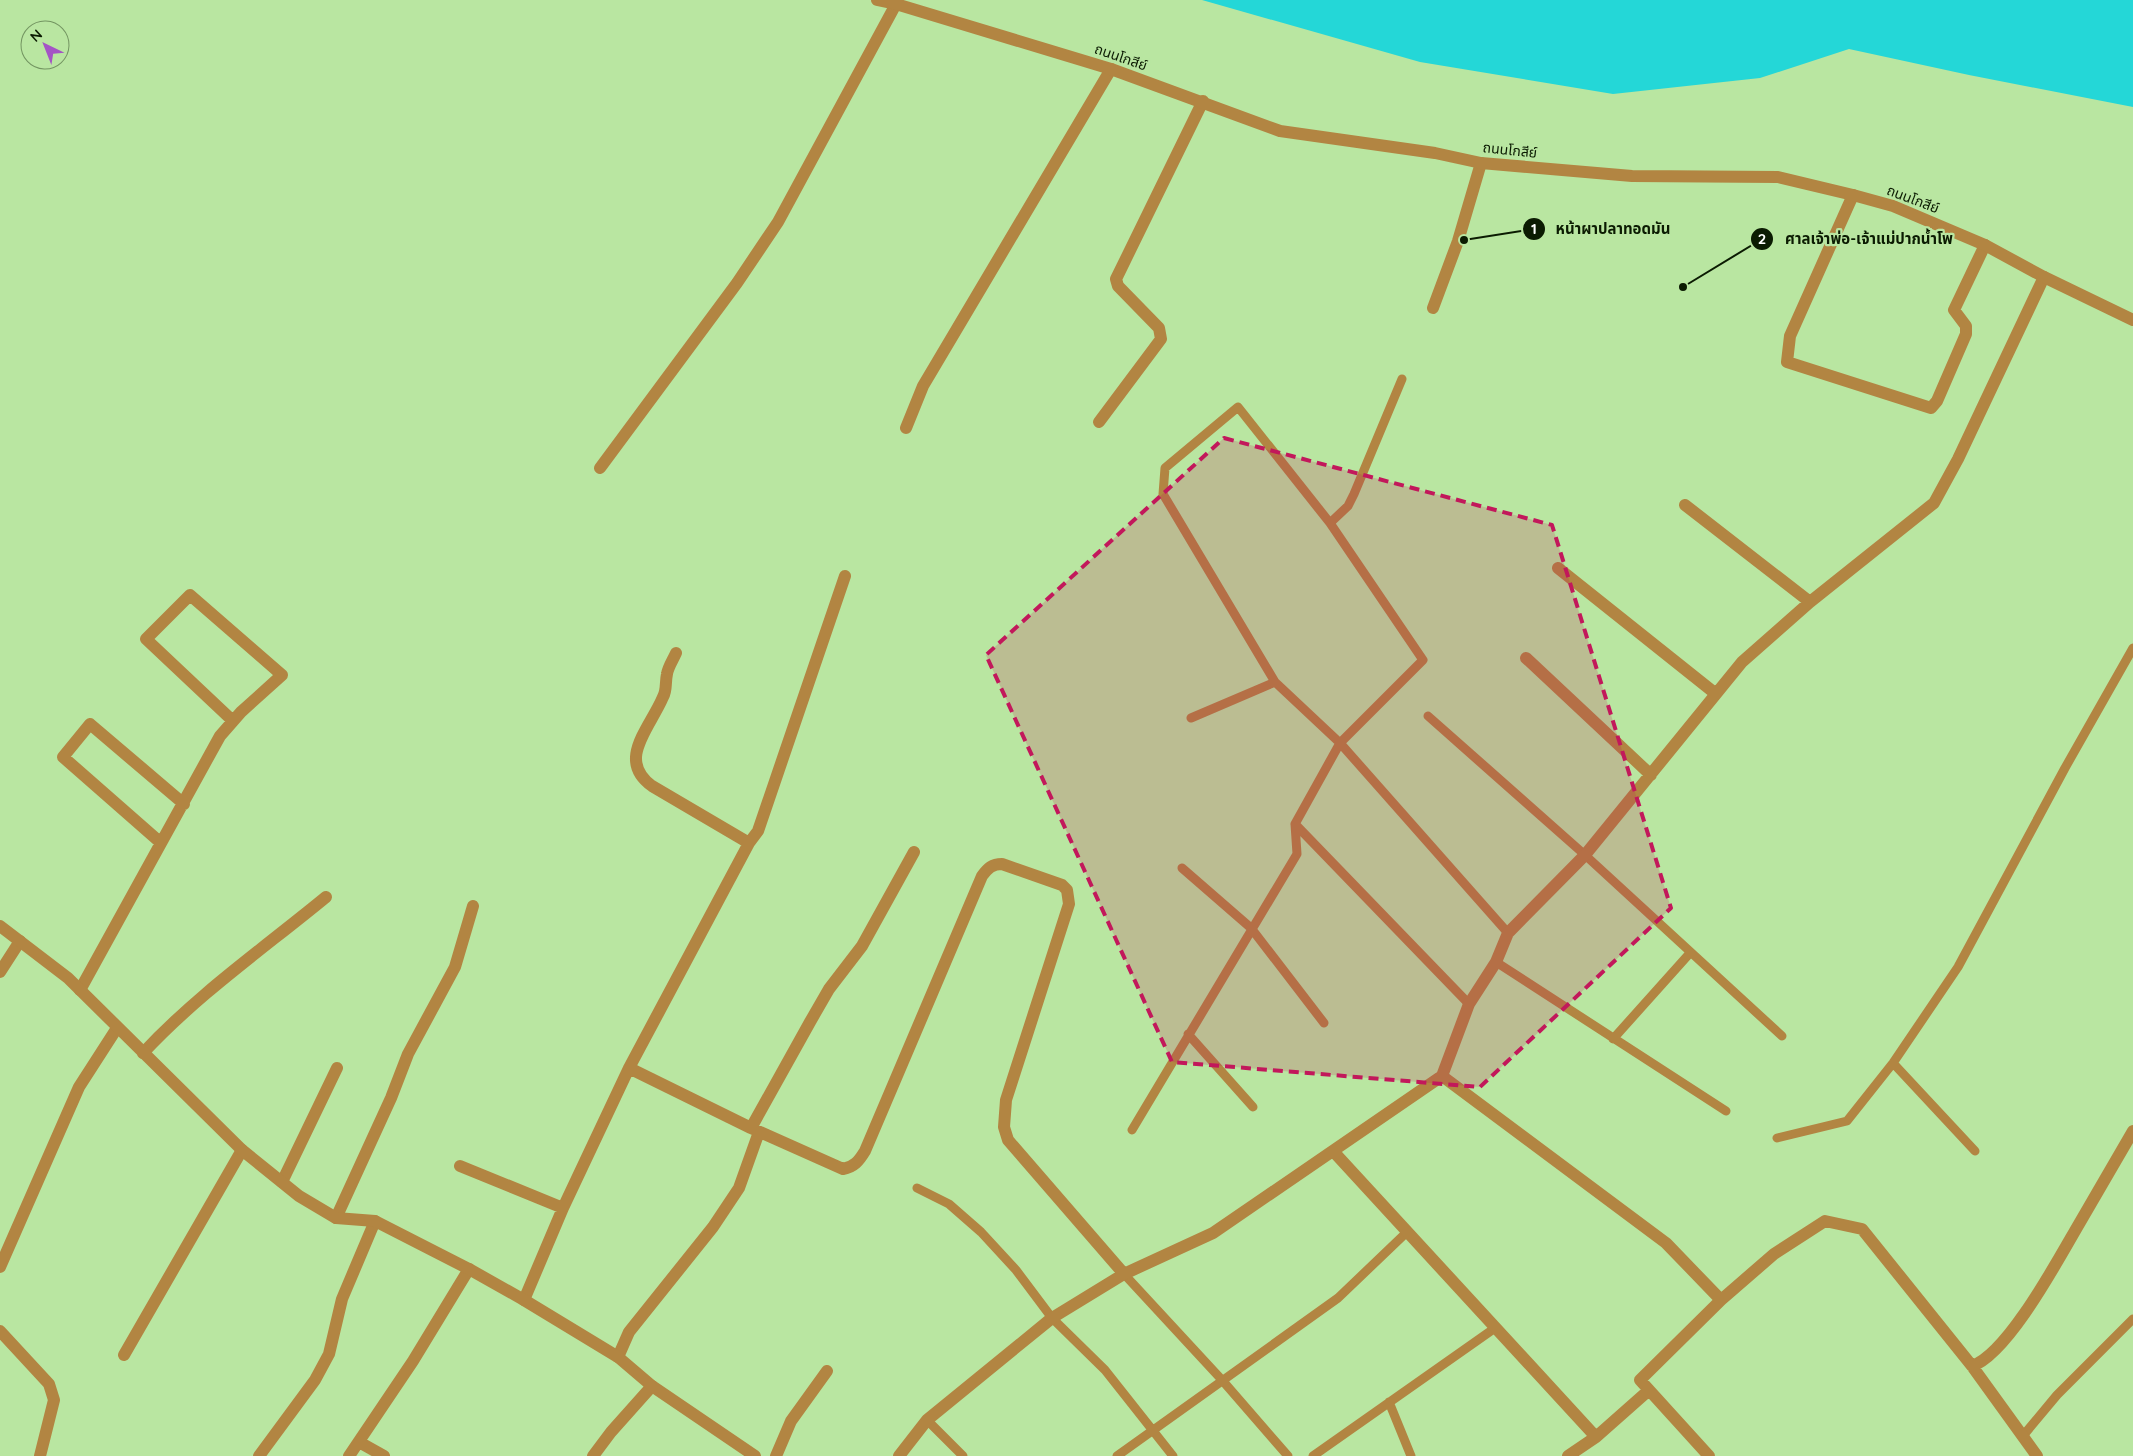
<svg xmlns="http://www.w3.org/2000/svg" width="2133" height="1456" viewBox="0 0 2133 1456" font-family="Quicksand,'Noto Sans Thai',sans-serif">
<rect width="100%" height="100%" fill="#b9e6a1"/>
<path fill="#24d7d7" d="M1202 0H2133V107L1969 75 1849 49 1760 78 1613 94 1420 62Z"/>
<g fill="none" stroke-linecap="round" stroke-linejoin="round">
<path stroke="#b28542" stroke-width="9" d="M1330 523 1348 506 1354 494 1402 379
M1428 716 1585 855 1782 1036
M1191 718 1275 682
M1182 868 1251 928 1324 1023
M1496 962 1726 1111
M1469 1004 1295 824 1340 743 1423 660 1330 523 1238 407 1165 468 1163 494 1275 682 1340 743 1508 933
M1188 1034 1253 1107
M1613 1039 1690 953
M1893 1063 1975 1151
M1132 1130 1297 854 1295 824
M1777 1138 1847 1121 1893 1063 1958 967 2065 768 2133 648
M917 1188 949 1204 981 1232 1016 1270 1052 1318 1105 1370 1173 1456
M1124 1274 1222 1380 1288 1456
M1389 1402 1411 1456
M927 1420 963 1456
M2022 1437 2057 1395 2133 1319
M1117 1456 1338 1298 1407 1232
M1313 1456 1495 1328"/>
<path stroke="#b28542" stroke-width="12" d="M1853 195 1790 336 1787 362 1931 408 1937 401 1966 334V326L1954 310 1985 245
M1433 308 1458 241 1481 163
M1099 422 1161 339 1159 328 1118 286 1116 279 1203 101
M906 428 923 386 1111 69
M600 468 737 283 778 222 896 4
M1685 505 1810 602
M1558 568 1716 694
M676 653C673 660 668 667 667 674 665 683 667 690 663 697 650 728 616 760 652 786L749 843
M1526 658 1651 775
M161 843 63 757 90 724 184 804
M0 972 20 941
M80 990 220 736 241 712 282 675 190 595 146 639 233 721
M143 1053C198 994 264 948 326 897
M629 1068 751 1128 843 1169C854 1167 859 1161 865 1151L982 876C988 868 992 864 1002 864L1062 885 1067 890 1069 904 1006 1100 1004 1127 1008 1140 1124 1274
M1442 1076 1666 1243 1721 1300
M751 1128 810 1022 829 989 862 946 914 852
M1333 1151 1596 1437
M460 1166 563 1208
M282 1182 337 1068
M336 1218 391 1098 408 1054 455 967 473 906
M0 1267 79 1087 117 1028
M524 1300 563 1208 629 1068 749 843 758 831 845 576
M0 1331 49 1384 54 1400 40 1456
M124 1355 242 1150
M618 1357 629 1332 713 1227 739 1188 759 1132
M1972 1366C2008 1354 2059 1258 2079 1224 2097 1193 2115 1162 2133 1131
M359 1442 384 1456
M259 1456 315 1380 329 1354 342 1299 375 1221
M349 1456 413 1361 469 1269
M593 1456 611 1432 652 1386
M776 1456 791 1421 827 1371
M899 1456 927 1420 1052 1318 1124 1274 1213 1233 1442 1076 1469 1004 1496 962 1508 933 1585 855 1742 662 1810 602 1934 503 1958 459 2044 277
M1568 1456 1596 1437 1648 1391
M1709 1456 1640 1380 1721 1300 1774 1254 1825 1221 1862 1229 1972 1366 2037 1456"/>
<path stroke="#b28542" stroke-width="12" d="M877 0 896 4 1111 69 1280 131 1435 153 1481 163 1632 176 1778 177 1853 195 1893 206 1985 245 2044 277 2133 320
M0 926 68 978 242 1150 299 1196 336 1218 375 1221 469 1269 524 1300 618 1357 652 1386 755 1456"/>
</g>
<path fill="#c2185b" fill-opacity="0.2" stroke="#c2185b" stroke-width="4" stroke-dasharray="10 6" stroke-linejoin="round" d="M1224 438 1552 525 1671 908 1480 1087 1172 1062 986 655Z"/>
<g text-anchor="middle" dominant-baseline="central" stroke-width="4.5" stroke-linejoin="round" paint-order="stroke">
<g font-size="14" fill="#0b1b02" stroke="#b9e6a1">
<text transform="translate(1121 57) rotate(19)">ถนนโกสีย์</text>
<text transform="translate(1510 150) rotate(6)">ถนนโกสีย์</text>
<text transform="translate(1913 199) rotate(21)">ถนนโกสีย์</text>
</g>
</g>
<path fill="none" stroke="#0b1b02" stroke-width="2" d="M1464 240L1534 229M1683 287L1762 239"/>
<g fill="#0b1b02" stroke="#b9e6a1" stroke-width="2">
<circle cx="1464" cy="240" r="5"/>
<circle cx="1683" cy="287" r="5"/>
<circle cx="1534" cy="229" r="12"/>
<circle cx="1762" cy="239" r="12"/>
</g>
<g font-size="15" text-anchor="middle" font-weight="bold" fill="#fff">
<text x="1534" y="234">1</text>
<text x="1762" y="244">2</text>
</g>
<g font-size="15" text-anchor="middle" font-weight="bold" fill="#0b1b02" stroke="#b9e6a1" stroke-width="4.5" stroke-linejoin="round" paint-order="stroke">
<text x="1613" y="234">หน้าผาปลาทอดมัน</text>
<text x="1869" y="244">ศาลเจ้าพ่อ-เจ้าแม่ปากน้ำโพ</text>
</g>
<g transform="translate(45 45) rotate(317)"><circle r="24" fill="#b9e6a1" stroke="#739561"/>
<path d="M0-4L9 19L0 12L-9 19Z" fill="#a454c5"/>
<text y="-8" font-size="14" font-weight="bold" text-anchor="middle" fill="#0b1b02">N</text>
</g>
</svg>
